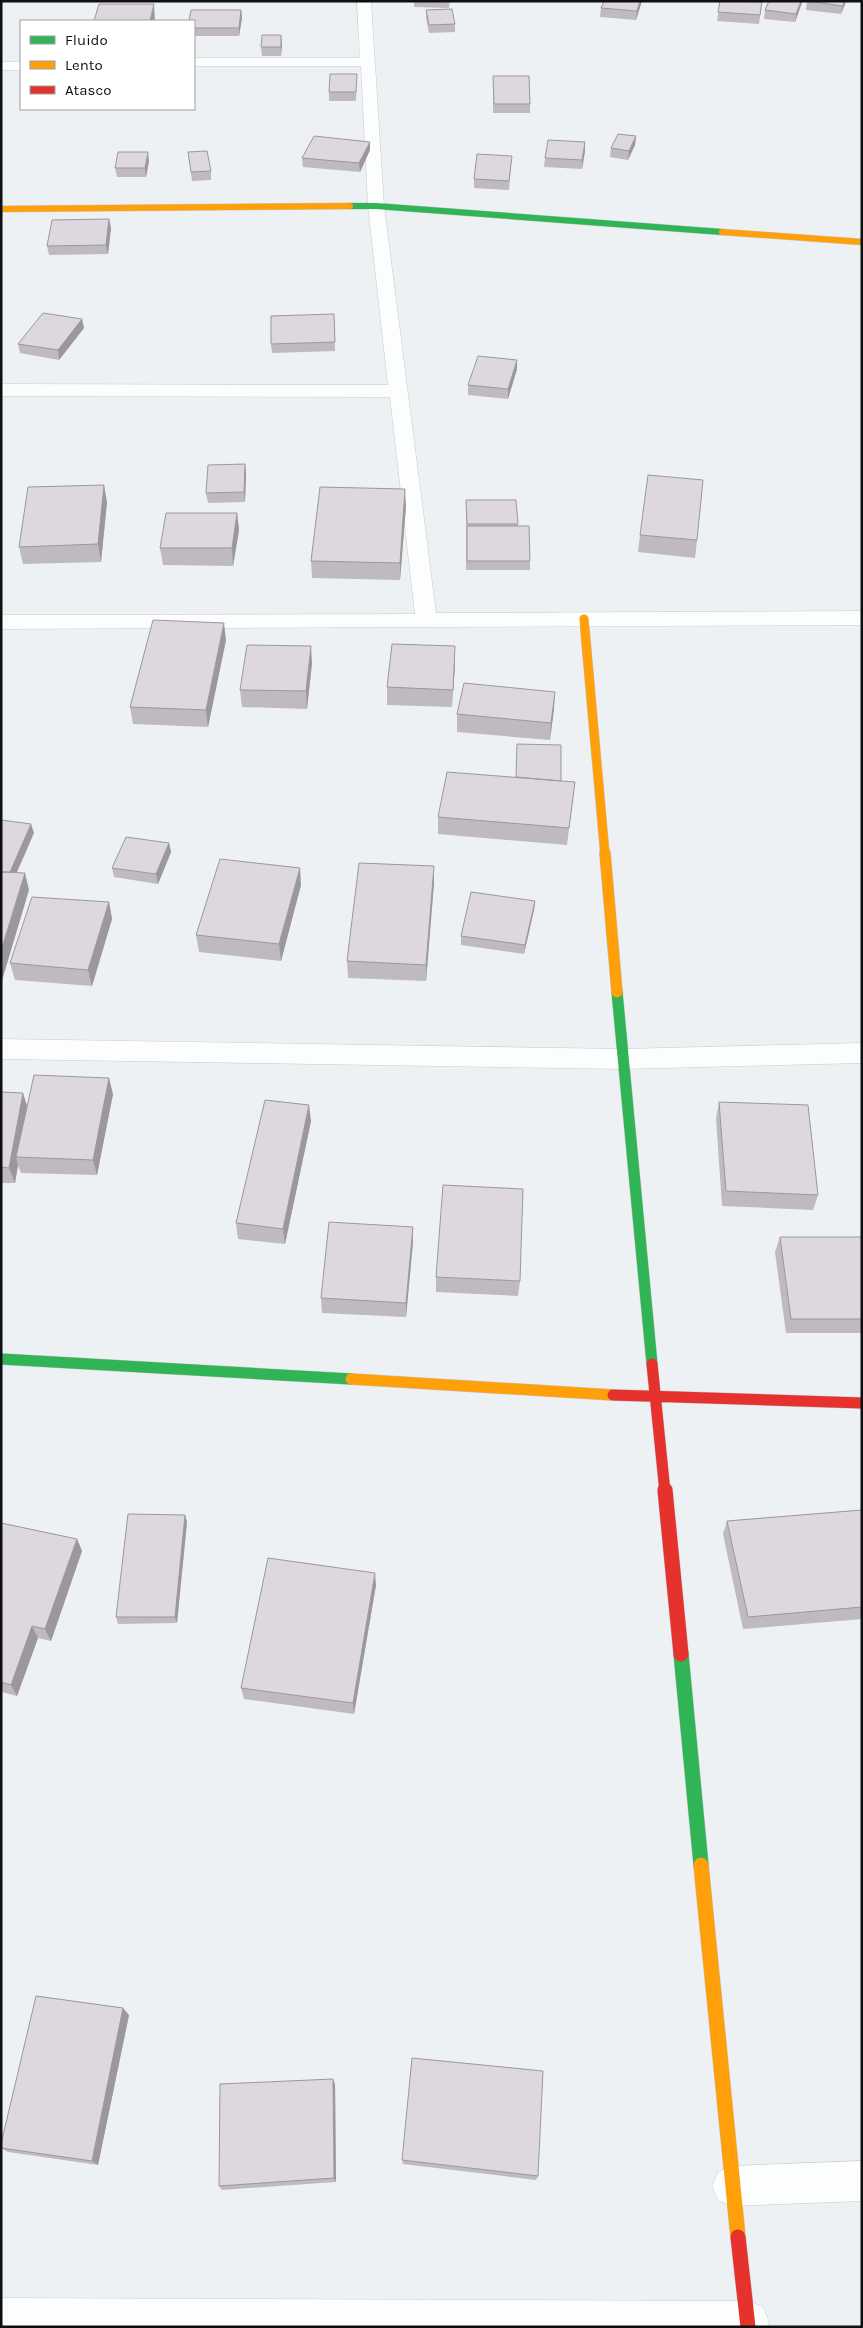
<svg xmlns="http://www.w3.org/2000/svg" width="863" height="2328" viewBox="0 0 863 2328" font-family="Karla,sans-serif">
<rect width="100%" height="100%" fill="#eef1f4"/>
<g fill="none" stroke-linecap="round" stroke-linejoin="round">
<defs>
<path id="street" d="M357 1H371L384 206 436 613 862 611V625L1 629V615L415 614 390 397 1 396V384L388 385 368 206 361 66H194V58H360Z
M1 62H21V70H1Z
M1 1039 623 1049 862 1043V1063L623 1069 1 1059Z
M862 2161V2201L732 2206 718 2200 712 2186 718 2172 732 2166Z
M1 2298 748 2301 763 2307 769 2322 767 2327H1Z"/>
<path id="fast-far2" d="M350 206H376L722 232"/>
<path id="fast-far1" d="M617 992 652 1364
M1 1359 351 1379"/>
<path id="fast" d="M681 1654 701 1865"/>
<path id="slow-far3" d="M1 209 350 206
M722 232 862 242"/>
<path id="slow-far2" d="M584 619 605 855"/>
<path id="slow-far1" d="M605 853 617 992
M351 1379 613 1395"/>
<path id="slow" d="M701 1865 738 2237"/>
<path id="jam-far1" d="M652 1364 665 1492
M613 1395 862 1403"/>
<path id="jam" d="M665 1490 681 1654
M738 2237 748 2327"/>
</defs>
<use href="#street" stroke="#c9cacd" stroke-width="1"/>
<use href="#fast-far2" stroke="#c9cacd" stroke-width="7"/>
<use href="#fast-far1" stroke="#c9cacd" stroke-width="12"/>
<use href="#fast" stroke="#c9cacd" stroke-width="16"/>
<use href="#slow-far3" stroke="#c9cacd" stroke-width="7"/>
<use href="#slow-far2" stroke="#c9cacd" stroke-width="10"/>
<use href="#slow-far1" stroke="#c9cacd" stroke-width="12"/>
<use href="#slow" stroke="#c9cacd" stroke-width="16"/>
<use href="#jam-far1" stroke="#c9cacd" stroke-width="12"/>
<use href="#jam" stroke="#c9cacd" stroke-width="16"/>
<use href="#street" fill="#fcfdfd" fill-rule="evenodd"/>
<use href="#fast-far2" stroke="#30b455" stroke-width="6"/>
<use href="#fast-far1" stroke="#30b455" stroke-width="11"/>
<use href="#fast" stroke="#30b455" stroke-width="15"/>
<use href="#slow-far3" stroke="#ff9f0a" stroke-width="6"/>
<use href="#slow-far2" stroke="#ff9f0a" stroke-width="9"/>
<use href="#slow-far1" stroke="#ff9f0a" stroke-width="11"/>
<use href="#slow" stroke="#ff9f0a" stroke-width="15"/>
<use href="#jam-far1" stroke="#e5322d" stroke-width="11"/>
<use href="#jam" stroke="#e5322d" stroke-width="15"/>
</g>
<path fill="#bebac0" d="M414 1H450L449 8 414 7Z
M604 1H642L636 20 600 17 601 8Z
M720 1 762 2 759 24 717 21Z
M769 1H802L795 22 764 19 765 10Z
M807 1 845 4 841 14 806 10Z
M241 10 242 18 239 36H194V21Z
M426 10 455 24V32L429 33 426 18Z
M282 44 281 56H262L261 47Z
M357 74 356 101H329V92Z
M493 76 530 104V113H493Z
M636 136 635 145 628 160 610 157 611 148Z
M370 150 360 172 303 167 302 158Z
M585 151 582 169 544 167 545 158Z
M188 152 211 171V180L192 181Z
M149 161 146 177H117L115 168Z
M511 165 509 190 474 188V179Z
M109 219 111 228 108 254 49 255 47 246Z
M334 314 335 351 272 353 271 344Z
M82 319 84 328 59 360 20 353 18 344Z
M517 369 508 399 468 395V385Z
M245 464 246 474 245 502 208 503 206 493Z
M466 500 518 524V526L530 561V570H466Z
M107 502 101 562 23 564 19 547Z
M406 506 400 580 312 578 311 561Z
M237 513 239 530 233 566 163 565 160 548Z
M640 535 697 540 695 558 638 552Z
M226 640 208 727 133 724 130 707Z
M312 663 307 709 242 707 240 690Z
M455 664 452 707 387 705V687Z
M554 709 550 740 457 732V714Z
M561 781 575 782 567 845 438 834V817Z
M169 843 171 852 158 884 114 877 112 868Z
M434 883 426 981 348 978 347 961Z
M301 885 281 961 199 952 196 935Z
M535 901 534 910 524 954 461 945V936Z
M109 902 112 919 92 986 15 980 10 963Z
M1 1092 27 1105 113 1094 97 1175 21 1173 18 1165 15 1183H1Z
M719 1102 818 1195 813 1210 722 1206 716 1118Z
M311 1121 285 1244 238 1239 236 1223Z
M413 1227V1242L406 1317 322 1313 321 1298Z
M780 1237H862V1333H786L775 1252Z
M436 1277 520 1281 518 1296 436 1292Z
M862 1510V1619L743 1629 723 1534 727 1521Z
M185 1515 187 1522 177 1623 118 1624 116 1617Z
M1 1523 77 1539 82 1551 51 1641 38 1638 17 1696 1 1692Z
M376 1585 354 1714 244 1699 241 1688Z
M129 2015 98 2165 8 2152 1 2148V2144Z
M335 2084 336 2182 222 2190 219 2186Z
M402 2160 538 2176 536 2180 403 2164Z"/>
<path fill="#9b979c" d="M640 1H642L636 20 637 11Z
M801 1H802V3L795 22 796 14Z
M844 1H846L845 4 841 14Z
M154 4 155 21H150Z
M241 10 242 18 239 36V28Z
M281 35 282 44 281 56Z
M636 136 635 145 628 160 629 151Z
M370 142V150L360 172 359 163Z
M585 142V151L582 169V160Z
M148 152 149 161 146 177 145 168Z
M109 219 111 228 108 254 106 245Z
M82 319 84 328 59 360 58 350Z
M517 360V369L508 399V389Z
M245 464 246 474 245 502 244 492Z
M104 485 107 502 101 562 98 544Z
M405 489 406 506 400 580V563Z
M237 513 239 530 233 566 232 548Z
M224 623 226 640 208 727 206 710Z
M311 646 312 663 307 709 306 691Z
M455 646V664L452 707 453 690Z
M555 692 554 709 550 740 551 723Z
M31 824 34 833 11 886 8 877Z
M169 843 171 852 158 884 156 874Z
M434 866V883L426 981V965Z
M300 868 301 885 281 961 279 944Z
M25 873 29 890 1 984V951Z
M535 901 534 910 524 954 525 945Z
M109 902 112 919 92 986 88 970Z
M109 1078 113 1094 97 1175 93 1160Z
M23 1093 28 1109 16 1157 18 1165 15 1183 9 1168Z
M309 1105 311 1121 285 1244 283 1229Z
M413 1227V1242L406 1317V1303Z
M185 1515 187 1522 177 1623 175 1617Z
M77 1539 82 1551 51 1641 45 1629Z
M375 1573 376 1585 354 1714 353 1703Z
M32 1626 38 1638 17 1696 11 1685Z
M123 2008 129 2015 98 2165 92 2161Z
M333 2079 335 2084 336 2182 334 2178Z"/>
<path fill="#ddd8df" stroke="#9b979c" d="M604 1H640L637 11 601 8Z
M720 1 762 2 760 15 718 12Z
M769 1H801L796 14 765 10Z
M807 1H844L843 6Z
M99 4H154L150 21H94Z
M452 9 455 24 429 25 426 10Z
M191 10H241L239 28H194V21H189Z
M262 35H281V47H261Z
M330 74H357L356 92H329Z
M493 76H529L530 104H494Z
M618 134 636 136 629 151 611 148Z
M314 136 370 142 359 163 302 158Z
M548 140 585 142 582 160 545 158Z
M207 151 211 171 191 172 188 152Z
M118 152H148L145 168H115Z
M477 154 512 156 509 181 474 179Z
M109 219 106 245 47 246 52 220Z
M43 313 82 319 58 350 18 344Z
M334 314 335 342 271 344V316Z
M478 356 517 360 508 389 468 385Z
M245 464 244 492 206 493 208 465Z
M648 475 703 480 697 540 640 535Z
M104 485 98 544 19 547 28 487Z
M320 487 405 489 400 563 311 561Z
M466 500H516L518 524H467Z
M166 513H237L232 548H160Z
M467 526H529L530 561H467Z
M153 620 224 623 206 710 130 707Z
M392 644 455 646 453 690 387 687Z
M247 645 311 646 306 691 240 690Z
M464 683 555 692 551 723 457 714Z
M517 744 561 745V781L516 777Z
M447 772 575 782 569 828 438 817Z
M1 820 31 824 10 872H1Z
M126 837 169 843 156 874 112 868Z
M220 859 300 868 279 944 196 935Z
M359 863 434 866 426 965 347 961Z
M1 872 25 873 1 951Z
M471 892 535 901 525 945 461 936Z
M32 897 109 902 88 970 10 963Z
M34 1075 109 1078 93 1160 16 1157Z
M1 1092 23 1093 9 1168 1 1167Z
M265 1100 309 1105 283 1229 236 1223Z
M719 1102 808 1105 818 1195 726 1191Z
M443 1185 523 1189 520 1281 436 1277Z
M329 1222 413 1227 406 1303 321 1298Z
M780 1237H862V1319H791Z
M862 1510V1607L748 1617 727 1521Z
M128 1514 185 1515 175 1617H116Z
M1 1523 77 1539 45 1629 32 1626 11 1685 1 1682Z
M268 1558 375 1573 353 1703 241 1688Z
M36 1996 123 2008 92 2161 1 2148V2144Z
M412 2058 543 2071 538 2176 402 2160Z
M333 2079 334 2178 219 2186 220 2084Z"/>
<rect width="863" height="2328" fill="none" stroke="#0d0f11" stroke-width="5"/>
<rect x="20" y="20" width="175" height="90" fill="#ffffff" stroke="#9e9fa0"/>
<rect x="30" y="36" width="25" height="8" fill="#30b455" stroke="#9e9fa0"/>
<text x="65" y="45" font-size="15" fill="#0d0f11">Fluido</text>
<rect x="30" y="61" width="25" height="8" fill="#ff9f0a" stroke="#9e9fa0"/>
<text x="65" y="70" font-size="15" fill="#0d0f11">Lento</text>
<rect x="30" y="86" width="25" height="8" fill="#e5322d" stroke="#9e9fa0"/>
<text x="65" y="95" font-size="15" fill="#0d0f11">Atasco</text>
</svg>
